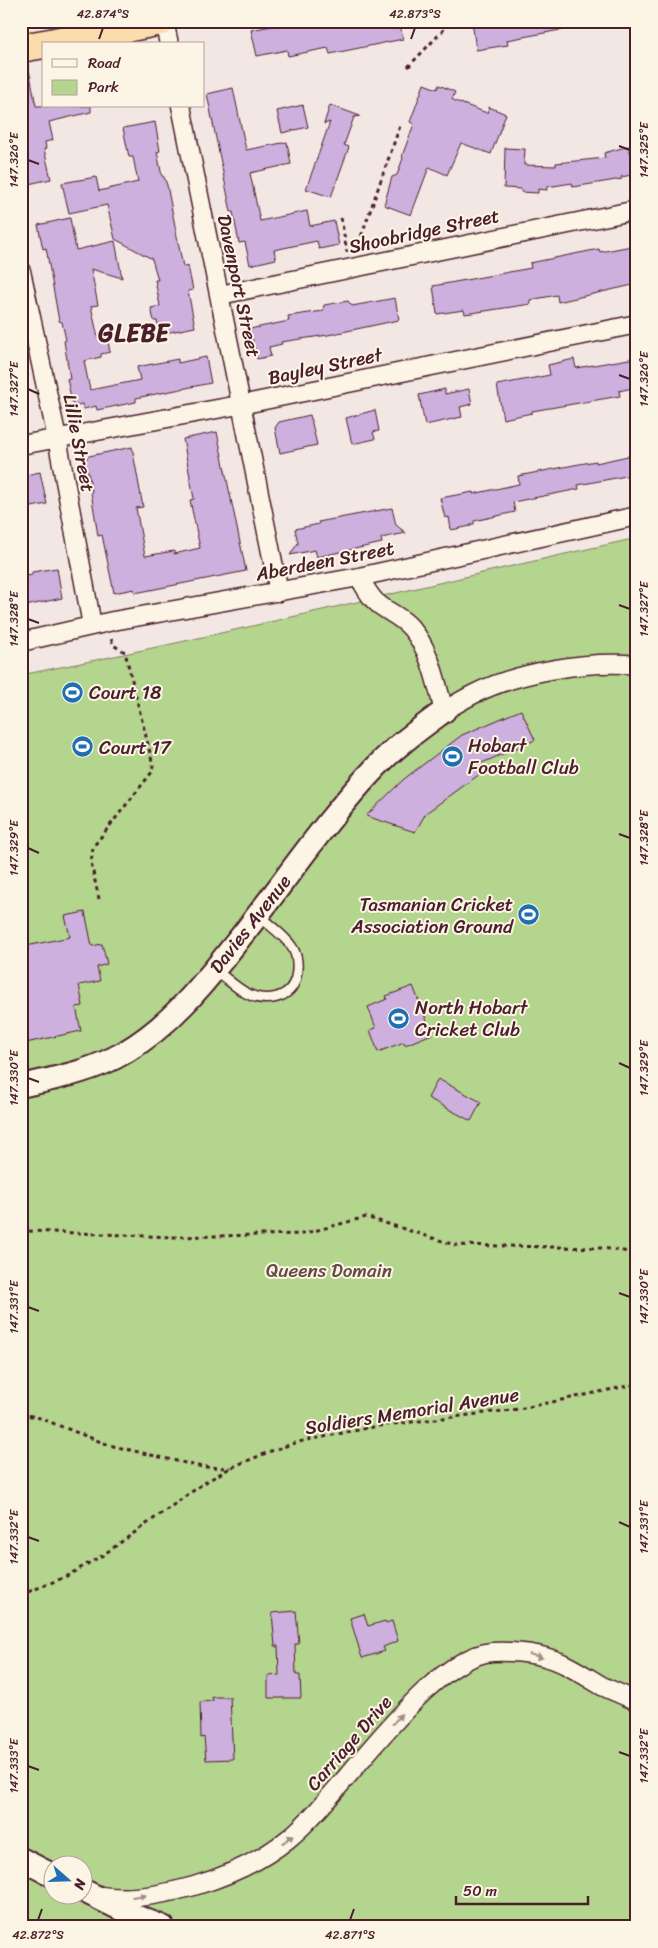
<svg xmlns="http://www.w3.org/2000/svg" width="658" height="1948" viewBox="0 0 658 1948" font-family="Sriracha,sans-serif">
<rect width="100%" height="100%" fill="#f3e7e4"/>
<filter id="ink" filterUnits="userSpaceOnUse"><feTurbulence type="fractalNoise" baseFrequency=".02" numOctaves="2"/><feDisplacementMap in="SourceGraphic" scale="10" xChannelSelector="R" yChannelSelector="G"/><feConvolveMatrix kernelMatrix="1 2 1 2 8 2 1 2 1" color-interpolation-filters="sRGB"/></filter>
<g filter="url(#ink)">
<path fill="#b4d58e" stroke="#7f7a5c" fill-rule="evenodd" d="M637 538V1927H21V675C228 635 431 583 637 538ZM52 1866H82V1896H52Z"/>
<path fill="#cdb0de" stroke="#4a1f2b" d="M298 21H399L403 39 330 54 328 48 288 56 287 50 257 56 251 30Z
M472 21H570L571 28 507 40 508 45 476 50Z
M28 64 36 106H91V112L49 122 53 140 45 142 46 149H44L51 179 24 185 21 171V65Z
M424 84 437 89 439 85 455 92 452 99 455 101 487 113 489 107 506 114 491 154 461 143 447 175 429 167 411 215 384 205 392 177 397 175 403 158 402 156 414 124 410 122Z
M233 88 246 150 287 142 291 164 250 173 260 221 307 211 310 226 334 221 339 245 319 249 317 241 274 250 276 259 250 265 245 242 239 243 233 212H231L207 94Z
M303 105 308 127 282 133 277 111Z
M330 105 360 116 354 117 344 145 349 147 331 197 306 189 330 122 324 124Z
M155 122 160 151 157 152 162 176 164 177 167 185 183 267 188 266 193 290 188 291 195 327 165 333 163 324 158 325 157 321H154L151 308 160 306 155 280H158L152 259 115 239 107 205 69 213 62 183 96 177 99 191 138 182 133 157H129L123 128Z
M629 146 630 153 634 152 637 174 621 177 622 179 573 187 572 183 547 187V190L538 189V193L521 192V189L504 188 505 148 525 149 524 165 556 166V163L605 158 604 153Z
M70 218 76 250 115 241 122 278 91 269 98 305 91 306 98 338 107 336 110 352 101 354V357L84 361 90 390 140 380 137 367 178 359V363L206 357 211 383 136 398V402L97 410 96 406 84 409 82 404 73 406 67 379H70L64 341 66 340 62 322 59 321 46 248 43 249 38 225Z
M637 245V284L558 302 557 295 530 300 531 304 465 314 464 310 437 314 433 286 531 268 530 263 599 249 600 252Z
M395 298 399 320 328 335 281 342 282 344 269 347 271 356 257 359 250 329 289 321 288 316 323 311 324 305 348 301 352 306Z
M635 358 637 387 619 391 620 396 532 411V413L503 419 497 385 550 375 548 365 574 359 576 368Z
M445 389V394L469 389 472 404 460 407 462 417 425 425 419 395Z
M375 410 379 431 373 432 375 439 352 444 346 418Z
M310 415 317 445 280 453 275 428 279 422Z
M217 432 246 571 135 593 134 589 114 593 102 535 98 536 91 492 92 491 85 460 89 456 132 447 143 507 136 508 145 556 174 551V554L200 548 190 500 194 499 183 439Z
M637 454V474L578 485 579 489 513 502 515 512 474 521V524H471V526L451 530 449 517 445 518 440 498 473 492V494L519 484 518 476 574 465 596 461V463Z
M40 472 47 504 21 509V476Z
M392 508 396 525 406 533 381 538 382 543 317 557 315 550 290 555 298 543 295 529 319 524 318 522Z
M57 568 62 598 21 607V577L32 575V572Z
M521 710 535 740 475 766 480 774 426 813 415 832 366 816 404 779 462 735Z
M85 912 92 946 102 944 107 964 97 967 100 981 79 985 83 1006 76 1007 81 1031 21 1044V1029L27 1028 21 998V947L70 937 65 916Z
M413 986 432 1034 405 1045 404 1042 378 1052 370 1030 376 1028 368 1007 387 999 386 996Z
M438 1079 481 1102 471 1121 428 1098Z
M296 1611 299 1644H295L296 1675H300L301 1698H268V1676L279 1675 278 1646H275L272 1613Z
M364 1614 368 1626 385 1621 386 1623 392 1621 398 1641 383 1647 385 1651 362 1658 350 1618Z
M212 1697H230L233 1759 206 1760 204 1737 201 1738 200 1702 213 1701Z"/>
<g fill="none" stroke-linecap="round" stroke-linejoin="round">
<defs>
<path id="service" d="M215 970C225 977 235 987 246 993 264 1003 291 1000 296 977 298 967 298 956 292 947 284 935 269 925 258 915"/>
<path id="minor" d="M164 21 169 44
M181 106 279 592
M21 271 57 438 92 625
M220 295 637 210
M21 445 255 402 637 324
M359 577C364 585 368 594 374 600 384 611 400 615 411 628 431 651 436 682 444 711 454 705 464 699 474 694 518 672 588 660 637 665
M21 642 113 621 359 577 637 516
M101 1896C131 1901 165 1894 194 1886 228 1876 261 1861 288 1839 342 1796 426 1658 492 1652 516 1651 544 1654 566 1665 578 1671 590 1679 602 1686 613 1691 625 1696 637 1701"/>
<path id="tertiary" d="M21 1086C56 1078 94 1071 125 1052 175 1023 211 974 247 929 290 874 329 816 377 766 397 745 421 728 444 711
M21 1859 52 1875
M82 1890 135 1916 163 1927"/>
<path id="trunk" d="M45 44 161 21
M21 48 44 44"/>
</defs>
<use href="#service" stroke="#4a1f2b" stroke-width="12"/>
<use href="#minor" stroke="#4a1f2b" stroke-width="21"/>
<use href="#tertiary" stroke="#4a1f2b" stroke-width="26"/>
<use href="#trunk" stroke="#4a1f2b" stroke-width="31"/>
<path stroke="#4a1f2b" stroke-width="3" stroke-dasharray="4 4" stroke-linecap="butt" d="M408 67 452 21
M341 218 347 252
M356 251 400 126
M99 899 91 863 93 847 152 772 153 765 125 652 113 645 111 638
M21 1233 29 1231 173 1237 303 1234 366 1217 455 1245 602 1248 637 1253
M21 1414 37 1417 109 1445 202 1467 230 1468
M21 1595 65 1577 103 1555 204 1483 230 1468 271 1451 298 1442 378 1426 519 1409 637 1384"/>
<use href="#service" stroke="#fcf5e5" stroke-width="9"/>
<use href="#minor" stroke="#fcf5e5" stroke-width="18"/>
<use href="#tertiary" stroke="#fcf5e5" stroke-width="22"/>
<use href="#trunk" stroke="#faddab" stroke-width="28"/>
</g>
<defs><path id="oneway-solid" d="M-6-.8H1V-3.2L6.5 0L1 3.2V.8H-6Z" transform="scale(1.25)"/></defs>
<g fill="#a38a88">
<use href="#oneway-solid" transform="translate(536 1656) rotate(16)"/>
<use href="#oneway-solid" transform="translate(397 1719) rotate(-49)"/>
<use href="#oneway-solid" transform="translate(288 1839) rotate(-39)"/>
<use href="#oneway-solid" transform="translate(139 1896) rotate(-7)"/>
</g>
</g>
<path fill="none" stroke="#4a1f2b" stroke-width="2" d="M99 39 103 28M411 39 415 28M619 146 630 150M28 160 39 164M619 375 630 379M28 389 39 394M619 605 630 609M28 619 39 623M619 834 630 838M28 848 39 853M619 1063 630 1068M28 1078 39 1082M619 1293 630 1297M28 1307 39 1311M619 1522 630 1527M28 1537 39 1541M619 1752 630 1756M28 1766 39 1770M38 1920 42 1909M350 1920 354 1909"/>
<defs>
<symbol id="stadium-disc" viewBox="-11 -11 22 22"><circle r="9.5" fill="#1f6fb2" stroke="#fcf5e5"/><path d="M0-5a6.5 5 0 1 0 0 10a6.5 5 0 1 0 0-10ZM-3.5-1.8h7v3.6h-7Z" fill="#fff"/></symbol>
</defs>
<g fill-rule="evenodd">
<use href="#stadium-disc" x="60" y="680" width="25" height="25"/>
<use href="#stadium-disc" x="70" y="734" width="25" height="25"/>
<use href="#stadium-disc" x="440" y="744" width="25" height="25"/>
<use href="#stadium-disc" x="516" y="902" width="25" height="25"/>
<use href="#stadium-disc" x="386" y="1006" width="25" height="25"/>
</g>
<g text-anchor="middle" dominant-baseline="central" stroke-width="4" stroke-linejoin="round" paint-order="stroke">
<g font-size="19" fill="#4a1f2b" stroke="#fcf5e5">
<text transform="translate(424 231) rotate(-12)">Shoobridge Street</text>
<text transform="translate(239 286) rotate(78)">Davenport Street</text>
<text transform="translate(325 366) rotate(-12)">Bayley Street</text>
<text transform="translate(79 443) rotate(79)">Lillie Street</text>
<text transform="translate(325 561) rotate(-11)">Aberdeen Street</text>
<text transform="translate(250 924) rotate(-52)">Davies Avenue</text>
<text transform="translate(412 1411) rotate(-9)">Soldiers Memorial Avenue</text>
<text transform="translate(349 1743) rotate(-49)">Carriage Drive</text>
</g>
<g font-size="19" fill="#4a1f2b" stroke="#fcf5e5" text-anchor="start">
<text x="89" y="692">Court 18</text>
<text x="468" y="745">Hobart<tspan x="468" dy="22">Football Club</tspan></text>
<text x="99" y="747">Court 17</text>
<text x="513" y="904" text-anchor="end">Tasmanian Cricket<tspan x="513" dy="22">Association Ground</tspan></text>
<text x="415" y="1007">North Hobart<tspan x="415" dy="22">Cricket Club</tspan></text>
</g>
<g font-size="19" fill="#644c44" stroke="#fcf5e5">
<text x="329" y="1270">Queens Domain</text>
</g>
<g font-size="24" font-weight="bold" letter-spacing="1" fill="#4a1f2b" stroke="#fcf5e5">
<text x="134" y="333">GLEBE</text>
</g>
</g>
<rect width="658" height="1948" fill="none" stroke="#fcf5e5" stroke-width="55"/>
<rect x="42" y="42" width="162" height="65" fill="#fcf5e5" stroke="#b59f9b"/>
<rect x="52" y="59" width="25" height="8" fill="#fcf5e5" stroke="#b59f9b"/>
<text x="88" y="68" font-size="15" fill="#4a1f2b">Road</text>
<rect x="52" y="80" width="25" height="15" fill="#b4d58e" stroke="#b59f9b"/>
<text x="88" y="92" font-size="15" fill="#4a1f2b">Park</text>
<g transform="translate(68 1880) rotate(110)"><circle r="24" fill="#fcf5e5" stroke="#b59f9b"/>
<path d="M0-4L9 19L0 12L-9 19Z" fill="#1f6fb2"/>
<text y="-8" font-size="14" font-weight="bold" text-anchor="middle" fill="#4a1f2b">N</text>
</g>
<path d="M456 1896v8h132v-8" fill="none" stroke="#4a1f2b" stroke-width="2.5"/>
<text x="463" y="1896" font-size="15" fill="#4a1f2b" stroke="#fcf5e5" stroke-width="4" paint-order="stroke">50 m</text>
<rect x="28" y="28" width="602" height="1892" fill="none" stroke="#4a1f2b" stroke-width="2"/>
<g font-size="12" text-anchor="middle" fill="#4a1f2b">
<text x="103" y="18">42.874°S</text>
<text x="415" y="18">42.873°S</text>
<text transform="translate(644 150) rotate(-90)" y="4">147.325°E</text>
<text transform="translate(14 160) rotate(-90)" y="4">147.326°E</text>
<text transform="translate(644 379) rotate(-90)" y="4">147.326°E</text>
<text transform="translate(14 389) rotate(-90)" y="4">147.327°E</text>
<text transform="translate(644 609) rotate(-90)" y="4">147.327°E</text>
<text transform="translate(14 619) rotate(-90)" y="4">147.328°E</text>
<text transform="translate(644 838) rotate(-90)" y="4">147.328°E</text>
<text transform="translate(14 848) rotate(-90)" y="4">147.329°E</text>
<text transform="translate(644 1068) rotate(-90)" y="4">147.329°E</text>
<text transform="translate(14 1078) rotate(-90)" y="4">147.330°E</text>
<text transform="translate(644 1297) rotate(-90)" y="4">147.330°E</text>
<text transform="translate(14 1307) rotate(-90)" y="4">147.331°E</text>
<text transform="translate(644 1527) rotate(-90)" y="4">147.331°E</text>
<text transform="translate(14 1537) rotate(-90)" y="4">147.332°E</text>
<text transform="translate(644 1756) rotate(-90)" y="4">147.332°E</text>
<text transform="translate(14 1766) rotate(-90)" y="4">147.333°E</text>
<text x="38" y="1939">42.872°S</text>
<text x="350" y="1939">42.871°S</text>
</g>
</svg>
